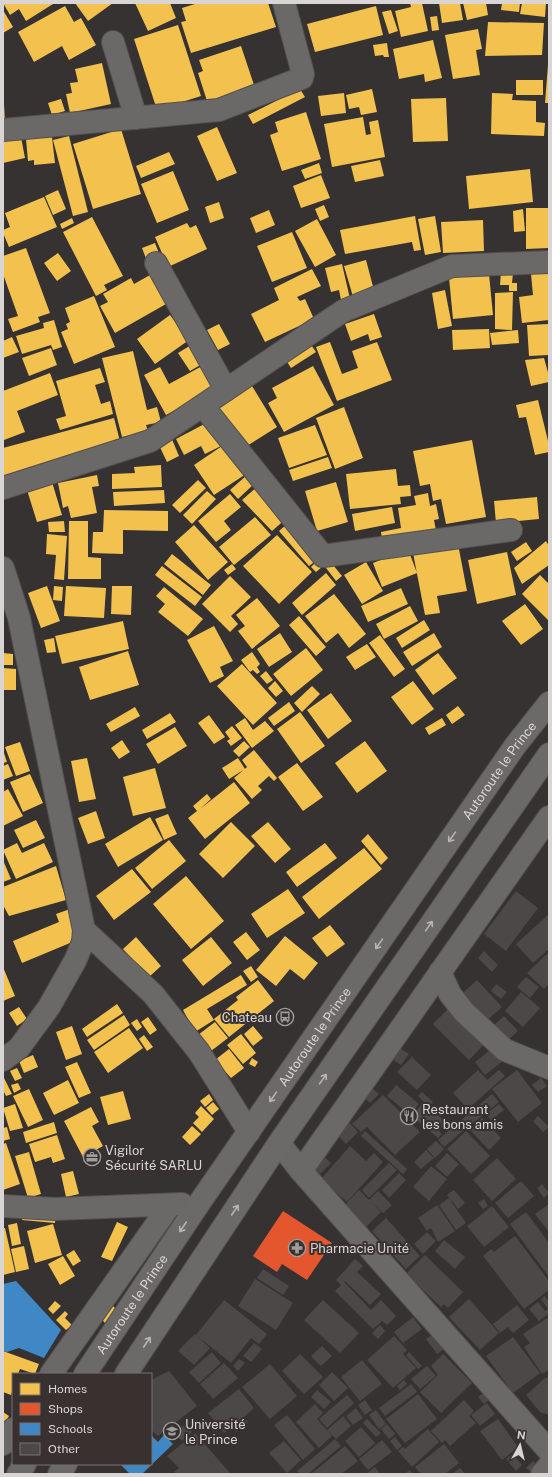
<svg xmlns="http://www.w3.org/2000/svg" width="552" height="1477" viewBox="0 0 552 1477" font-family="'Public Sans',sans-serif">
<rect width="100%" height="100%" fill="#363232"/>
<path fill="#f2c14e" d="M3 3H52L53 4 26 21 19 9 10 15Z
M75 3H113L88 21Z
M135 3H170L176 18 148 31Z
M198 3H268L276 27 191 53 181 22 186 21 182 8Z
M410 3H422L428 31 401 37 395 11 411 7Z
M439 3H460L463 20 442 23Z
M463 3H486L488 15 467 20Z
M502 3H520L519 12 501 10Z
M522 3H546L545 17 520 14Z
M65 6 74 22 81 18 96 45 69 60 62 46 34 62 18 32Z
M376 6 383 35 315 52 307 24Z
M3 10 13 27 3 33Z
M391 10 398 31 389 34 382 12Z
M437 16 439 30 432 31 430 17Z
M488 22 544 23 542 55 485 56Z
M178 25 201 96 157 110 134 39Z
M478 29 482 49 476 50 480 75 453 79 445 35Z
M433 40 442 78 425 82 424 74 399 79 393 49Z
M387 43 389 57H384L383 55 375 56 373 45Z
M241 46 255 88 208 104 198 73 203 71 199 60Z
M102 63 111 104 70 113 66 94 72 93 70 83 78 82 75 69Z
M548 65H549V103H545Z
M516 80H543V95H516Z
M300 89 305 97 253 124 248 115Z
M372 89 377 112 361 115 359 107 349 109 346 95Z
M344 93 346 113 321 116 318 96Z
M492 93 513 94 512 100 536 101V122L545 123 544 136 491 134Z
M446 98 448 141 413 142 411 99Z
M61 99 65 111 52 115 48 103Z
M3 104H4L5 123H3Z
M306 112 321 159 282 171 270 135 278 132 275 122Z
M363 117 366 135 371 134 369 122 378 120 385 157 332 167 324 124Z
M217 127 237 173 217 181 197 136Z
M121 129 141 194 93 209 73 144Z
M69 136 88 212 73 216 53 140Z
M21 137 25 158 3 163V141Z
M52 137 55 163 34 165V160L28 161 26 139Z
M169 152 175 164 141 178 136 166Z
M380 160 384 176 355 182 351 166Z
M319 163 322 173 305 179 301 170Z
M530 169 533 202 469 209 466 176Z
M173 171 189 210 157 223 141 184Z
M321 175 330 198 301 208 293 186Z
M58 190 66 209 53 215 45 196Z
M44 197 57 227 9 247 3 233V230L10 227 5 213Z
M219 202 224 218 210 223 205 207Z
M324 205 329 217 320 221 315 209Z
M526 208H549V248L526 249Z
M523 209 525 231 514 232 513 211Z
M269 210 275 225 256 233 250 218Z
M415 216 421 250 414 251 412 242 345 254 340 230Z
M435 216 441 252 425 255 418 219Z
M92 217 123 276 104 285 107 290 96 296 63 232Z
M72 218 74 223 62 229 60 224Z
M317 219 336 255 315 267 295 231Z
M483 220 484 251 443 253 441 222Z
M187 223 190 228 196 225 207 249 168 267 155 237Z
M292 232 307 268 272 282 257 246Z
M155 243 160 256 147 261 142 248Z
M26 248 50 313 38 317 40 322 13 332 8 319 18 316 3 274V256Z
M58 253 71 271 57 281 44 263Z
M366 260 375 294 354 300 344 266Z
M342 264 351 303 342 305 339 290 331 292 325 268Z
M312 269 321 286 297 297 300 301 305 299 314 319 265 342 251 314 279 300 274 288Z
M501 272 513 273 512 283H517V291H509V285H500Z
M549 272V320L522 323 519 297 533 295 531 274Z
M489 274 493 315 453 319 449 278Z
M150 275 166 304 115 333 100 306 108 302 103 294 131 278 134 284Z
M445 290 452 326 438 329 432 293Z
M513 292 512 330 495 329V293Z
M94 296 115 347 74 364 61 332 68 329 66 324 70 322 65 308Z
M374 314 382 337 370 341 368 334 351 341 345 324Z
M170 315 189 340 155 364 137 339Z
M54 320 62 347 53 350 51 345 22 354 16 336 44 328 43 323Z
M219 324 230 344 218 350 207 330Z
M549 324V355L529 356 527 325Z
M489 329 490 348 453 350 452 330Z
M518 330 519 343 492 345 490 333Z
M12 337 19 352 3 358V341Z
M309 342 316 352 291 368 284 357Z
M330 342 342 374 358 368 352 351 377 342 392 380 337 401 316 347Z
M191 345 202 364 190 371 178 353Z
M51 348 57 365 29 376 22 358Z
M133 351 147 410 157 407 161 422 146 425 148 431 122 437 102 358Z
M544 358 549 376V382L531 386 525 360Z
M204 365 216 388 166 415 144 375 160 367 169 384Z
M313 366 334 405 284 432 268 403 277 398 272 388Z
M100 368 105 382 95 385 101 404 110 401 113 414 60 430 56 419 66 416 56 381Z
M50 373 58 395 17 411 25 432 4 440 3 391Z
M252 386 277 427 242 449 216 409Z
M538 400 549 445V452L535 455 526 417 519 418 516 405Z
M344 407 363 458 335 469 316 418Z
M114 418 122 449 3 481V448Z
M210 421 223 445 205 454 201 446 184 455 176 439Z
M315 425 327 455 289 468 278 438Z
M171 437 179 456 167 462 158 443Z
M472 440 486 517 446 524 441 499 433 501 430 484 420 486 413 451Z
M225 444 246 474 214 495 194 465Z
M328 457 332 468 293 481 289 470Z
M161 465 162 487 112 489V474L135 473 134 467Z
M396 469 398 486 410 485 411 496 400 497 401 504 350 509 346 474Z
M97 475 99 486 92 487 97 513 71 518 68 506 63 508 58 483Z
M247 475 255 483 238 499 230 490Z
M198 480 206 488 180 513 172 505Z
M52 482 62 515 37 522 27 490Z
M336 482 348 522 317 531 305 491Z
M258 486 288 517 272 531 242 500Z
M164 490 165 503 114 506 113 492Z
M207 491 216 499 192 524 183 515Z
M428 493 430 506 436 504 439 519 434 520 437 536 383 545 381 532 401 528 398 508 416 505 414 496Z
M230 494 241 507 224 521 231 530 216 542 198 521Z
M537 497 539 519 496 523 494 501Z
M392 507 395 523 355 531 352 514Z
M104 510 168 511V531L123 530V554L92 553 93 532H103Z
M255 517 271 535 234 565 219 547Z
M64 521 65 532H49L48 522Z
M69 521H88V557L101 558V579H68Z
M287 524 317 560 309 566 279 531Z
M194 525 228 562 208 580 175 542Z
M47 534 67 536 64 580 54 579 56 555 46 554Z
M277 535 312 572 279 604 243 566Z
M546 541 549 546V565L522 584 514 568Z
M526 542 532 551 517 561 511 552Z
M458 544 467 591 437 596 440 613 425 615 413 553Z
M408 549 417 573 382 587 373 563Z
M507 552 516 595 477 604 468 560Z
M172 554 211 585 203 595 164 564Z
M329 560 342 576 336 581 323 564Z
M317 561 322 567 316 572 311 567Z
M366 562 383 591 362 604 344 575Z
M232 564 236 569 228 575 224 570Z
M162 566 202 597 195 606 155 575Z
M326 573 336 585 302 615 292 603Z
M540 575 549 584V621L522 594Z
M230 576 251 597 231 616 238 624 230 632 202 604Z
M47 586 60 621 41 628 28 593Z
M54 586 63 587 62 601 53 600Z
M66 586 106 588 104 618 64 616Z
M112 586H132L131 615 111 614Z
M164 587 203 619 188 636 158 612 165 604 156 596Z
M401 588 408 604 368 622 361 606Z
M334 594 366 634 349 648 338 633 326 643 305 616Z
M257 598 280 626 252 649 238 631 245 626 236 615Z
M525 604 543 629 521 645 502 621Z
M410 606 418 621 384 639 376 624Z
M299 616 326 647 316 656 289 625Z
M424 620 430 630 402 648 396 638Z
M123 621 129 649 62 664 55 636Z
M214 626 233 661 220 667 224 676 210 683 187 640Z
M280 633 292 652 269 667 257 649Z
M434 633 442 647 412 666 403 652Z
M380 635 405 669 394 677 369 643Z
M54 638 56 652 47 653 44 640Z
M367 644 376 657 355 670 346 657Z
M306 648 323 670 291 696 273 674Z
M128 651 139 685 90 700 79 667Z
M252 652 260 664 257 667 260 672 257 674 253 670 250 672 241 660Z
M3 653 13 654V665H3Z
M438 653 457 678 433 695 415 670Z
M242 664 277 703 253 725 217 686Z
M3 668 16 669V690H3Z
M266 671 273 680 267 684 260 676Z
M275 681 283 691 276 697 268 688Z
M413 681 434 709 412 725 391 697Z
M312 686 320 694 302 712 294 703Z
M331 693 352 721 328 739 307 710Z
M289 702 295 711 274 726 268 718Z
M458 706 465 715 452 724 446 715Z
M135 707 140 716 111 732 106 724Z
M300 712 325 746 301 763 277 729Z
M170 713 176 722 147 739 142 730Z
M209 715 225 737 214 744 198 723Z
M245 718 253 730 265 721 274 731 252 748 235 725Z
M442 718 446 725 429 735 425 728Z
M232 726 242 738 231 746 227 741 230 739 225 732Z
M175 727 187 746 158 764 146 744Z
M122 740 130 752 119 759 111 748Z
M244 741 250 747 239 757 233 751Z
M365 741 387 771 357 793 335 763Z
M20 742 30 771 16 776 5 747Z
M3 750 7 762 3 763Z
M254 750 277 778 274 781 269 776 258 786 262 790 252 799 234 778 247 767 242 760Z
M87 758 96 799 79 802 71 761Z
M238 758 245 769 229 779 222 768Z
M297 763 323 797 303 811 278 777Z
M8 764 13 776 3 780V766Z
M155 768 166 808 133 816 123 777Z
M30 774 43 803 23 812 10 782Z
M234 782 250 803 205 839 188 818 197 811 193 806 207 794 211 799 200 809Z
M8 789 23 816 3 826V792Z
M96 811 105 838 88 844 78 818Z
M168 814 177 834 164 840 155 819Z
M150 817 163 840 118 867 105 844Z
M36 820 45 838 23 848 14 830Z
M231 822 255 846 223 878 199 854Z
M268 822 291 849 275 863 251 836Z
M368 834 388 858 381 865 361 841Z
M169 840 186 861 152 889 135 868Z
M17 843 22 853 44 843 53 862 16 879 3 850Z
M325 843 337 858 297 887 286 872Z
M364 848 382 869 319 919 302 897Z
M3 860 11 879 3 882Z
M56 866 66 900 9 916 3 905V887Z
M132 869 151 892 114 920 96 896Z
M186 876 224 921 191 949 153 904Z
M288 889 305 913 267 938 251 914Z
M70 909 82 938 22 963 13 941 59 922 56 914Z
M330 925 345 944 327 957 312 938Z
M246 932 260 950 247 960 233 942Z
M285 936 318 963 304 980 290 969 276 986 256 970Z
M136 937 161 966 149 977 123 949Z
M211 937 232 963 203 986 182 960Z
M251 966 258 977 251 982 243 971Z
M3 967 15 996 3 1001Z
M241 975 247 985 207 1009 214 1020 195 1032 183 1010Z
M258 980 274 1001 229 1037 214 1019 238 1000 236 997Z
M117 1004 123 1013 87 1037 82 1029Z
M19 1007 27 1019 17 1026 9 1013Z
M124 1015 130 1025 94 1050 87 1040Z
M148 1017 157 1030 150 1035 141 1022Z
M137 1019 142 1027 137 1031 131 1023Z
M215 1022 228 1038 211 1051 198 1035Z
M72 1026 82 1054 66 1060 56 1032Z
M253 1026 263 1038 253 1046 244 1034Z
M129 1028 143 1048 108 1073 94 1052Z
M241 1034 256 1053 243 1064 227 1045Z
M144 1035 153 1047 147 1051 139 1039Z
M229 1049 244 1068 231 1078 215 1060Z
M33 1055 38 1067 24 1073 19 1061Z
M252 1058 258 1062 255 1067 249 1064Z
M77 1062 91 1093 79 1098 65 1067Z
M17 1068 22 1078 15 1081 10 1071Z
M3 1076 12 1094 6 1096 3 1090Z
M68 1080 79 1103 54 1115 43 1093Z
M18 1083 21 1089 14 1093 11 1085Z
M29 1089 43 1120 28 1127 13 1096Z
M123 1091 131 1119 108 1125 100 1097Z
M209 1094 213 1100 205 1107 200 1101Z
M213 1102 219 1109 212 1115 206 1108Z
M15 1104 23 1128 10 1131 3 1108Z
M201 1106 214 1119 202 1132 193 1123 199 1117 195 1113Z
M91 1107 99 1122 92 1126 103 1146 83 1157 64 1121Z
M54 1122 57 1133 26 1143 23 1132Z
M192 1126 201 1134 190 1145 182 1137Z
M7 1127 10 1139 3 1141V1128Z
M57 1135 65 1159 53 1163 51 1157 35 1162 29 1144Z
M6 1143 20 1184 3 1190V1144Z
M29 1152 41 1194 28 1198 15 1156Z
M73 1171 79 1194 66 1197 61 1174Z
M23 1212 56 1215 55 1223 22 1220Z
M117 1222 128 1227 112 1261 101 1257Z
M17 1223 21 1244 12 1246 8 1225Z
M53 1224 62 1255 35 1263 27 1231Z
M3 1228H5L15 1272 3 1275Z
M24 1246 29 1269 16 1272 11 1249Z
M74 1250 81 1261 73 1266 66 1255Z
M63 1256 75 1276 60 1285 48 1264Z
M55 1301 61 1306 53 1314 48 1309Z
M109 1302 117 1310 105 1323 97 1314Z
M65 1311 68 1314 65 1318 72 1325 66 1330 56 1320Z
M3 1351 39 1364 35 1374 20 1369 18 1374H13V1388L11 1395 3 1392Z
M3 1412 9 1416 3 1426Z"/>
<path fill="#e4572e" d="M283 1211 332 1243 307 1280 282 1264 277 1272 253 1256Z"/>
<path fill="#3f88c5" d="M16 1281 61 1330 44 1358 19 1348 7 1352 3 1351V1284Z
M151 1435 158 1442 164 1435 173 1444 142 1474H130L120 1464H151Z"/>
<path fill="#4b4847" d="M516 891 538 908 506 951 484 934Z
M549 914V949L533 963 516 944Z
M484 951 498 965 492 972 478 958Z
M549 952V984L544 989 527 973Z
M526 977 539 987 530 998 517 987Z
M477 980 502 1007 481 1026 456 999Z
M496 984 507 992 501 999 491 991Z
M521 992 540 1008 523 1027 505 1011Z
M454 1003 490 1038 469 1060 433 1024Z
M504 1016 518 1031 503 1045 489 1030Z
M395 1045 409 1054 401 1065 388 1056Z
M493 1048 503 1061 485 1075 475 1062Z
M412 1057 431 1075 417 1090 397 1072Z
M478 1070 487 1080 499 1070 505 1076 468 1109 453 1093Z
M517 1070 542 1103 518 1122 492 1089Z
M541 1078 547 1086 538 1092 532 1085Z
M396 1085 419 1104 410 1115 387 1096Z
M372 1088 379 1094 370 1103 364 1097Z
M422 1092 433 1102 429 1107 418 1096Z
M492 1094 499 1102 466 1129 460 1121Z
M383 1095 420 1132 395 1155 367 1127 361 1132 352 1124Z
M423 1103 446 1122 439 1131 442 1134 438 1138 412 1116Z
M499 1104 504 1110 491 1120 486 1114Z
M538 1116 549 1127 543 1132 533 1121Z
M482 1118 501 1138 489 1150 470 1130Z
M346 1119 358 1132 346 1144 334 1131Z
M459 1122 465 1129 444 1147 438 1140Z
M365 1131 407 1169 403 1174 361 1136Z
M466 1131 490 1156 471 1174 447 1149Z
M436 1141 444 1149 435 1158 427 1149Z
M350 1146 366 1161 374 1153 383 1162 347 1202 321 1179Z
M426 1150 434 1158 421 1169 414 1162Z
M447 1153 459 1164 447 1177 435 1166Z
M321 1154 331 1163 320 1174 310 1165Z
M497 1158 516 1179 492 1201 473 1180Z
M389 1163 397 1170 369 1198 362 1190Z
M431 1166 447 1179 429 1201 413 1187Z
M399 1173 406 1180 389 1198 382 1190Z
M521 1181 534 1196 508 1218 495 1203Z
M542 1184 549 1193 544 1198 537 1188Z
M359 1190 381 1212 366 1227 345 1205Z
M454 1190 465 1203 458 1209 447 1195Z
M378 1191 392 1205 383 1213 369 1200Z
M449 1198 466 1223 456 1230 439 1205Z
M484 1199 488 1206 483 1209 478 1203Z
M549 1204V1232L535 1214Z
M437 1205 455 1231 438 1242 431 1228 427 1231 418 1218Z
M492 1206 509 1227 484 1247 467 1226Z
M526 1212 549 1243V1277L510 1224Z
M386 1218 420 1256 406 1269 372 1231Z
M427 1232 436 1241 423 1254 414 1244Z
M515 1236 549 1281V1290L524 1309 483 1256 491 1249 494 1252Z
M444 1240 465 1257 455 1269 435 1251Z
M425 1255 463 1292 448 1308 444 1304 441 1307 406 1274Z
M355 1259 363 1266 357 1272 381 1294 370 1305 345 1281 344 1282 371 1310 381 1300 396 1316 387 1325 382 1321 373 1329 335 1291 341 1285 336 1280Z
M263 1269 289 1286 283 1295 257 1278Z
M255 1279 293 1303 276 1330 238 1306Z
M545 1296 549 1302V1316L548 1314 539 1321 529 1309 538 1302 545 1311 548 1309 541 1299Z
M469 1299 499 1333 480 1350 449 1317Z
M224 1300 267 1334 259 1344 251 1338 231 1363 196 1335Z
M323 1300 359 1333 340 1353 304 1320Z
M517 1305 529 1320 513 1333 508 1327 500 1333 493 1324Z
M413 1317 422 1329 403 1343 394 1332Z
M547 1318 549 1321V1370L542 1374 524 1347 530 1343 523 1334Z
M380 1325 385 1331 378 1339 372 1333Z
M435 1333 447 1347 437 1354 426 1339Z
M195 1334 210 1348 194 1365 178 1351Z
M394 1336 407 1350 403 1354 416 1368 393 1388 367 1360Z
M513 1337 540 1373 513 1393 486 1356Z
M254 1343 262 1349 251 1362 243 1356Z
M322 1346 332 1356 321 1366 311 1356Z
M212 1352 221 1363 199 1383 189 1372Z
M409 1352 422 1366 418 1369 406 1355Z
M300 1354 323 1377 304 1394 282 1371Z
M443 1354 472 1383 441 1413 420 1392 438 1375 431 1366Z
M239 1359 245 1363 238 1371 233 1366Z
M362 1360 382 1384 360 1401 341 1377Z
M224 1363 238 1378 213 1399 200 1384Z
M270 1364 297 1396 270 1419 242 1387Z
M427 1366 436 1376 420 1389 411 1379Z
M169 1371 197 1406 158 1436 151 1430V1380Z
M332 1372 348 1388 334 1401 319 1385Z
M549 1377V1415L540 1412 526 1395 545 1378Z
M404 1380 407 1384 400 1390 397 1386Z
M411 1384 417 1392 385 1416 379 1408Z
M239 1389 254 1408 244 1417 248 1422 236 1432 232 1427 224 1433 208 1413Z
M317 1390 331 1402 324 1409 311 1397Z
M485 1391 491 1398 484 1404 478 1397Z
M418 1394 437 1419 405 1443 386 1419Z
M347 1395 354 1403 327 1428 319 1419Z
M365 1400 372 1410 365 1415 358 1405Z
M464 1400 474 1411 469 1416 476 1423 450 1446 445 1440 442 1443 431 1431Z
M487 1403 495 1414 480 1426 471 1415Z
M315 1404 323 1413 317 1419 332 1436 319 1448 296 1422Z
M356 1408 363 1418 353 1425 346 1416Z
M376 1410 386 1424 379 1429 369 1415Z
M287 1415 315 1449 303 1460 274 1425Z
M343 1416 351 1426 336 1439 327 1430Z
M367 1419 381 1433 376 1437 363 1423Z
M498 1419 518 1447 502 1460 480 1431Z
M387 1424 395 1434 389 1439 381 1429Z
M185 1425 192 1432 182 1441 175 1434Z
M361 1427 375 1443 359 1457 345 1441Z
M428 1429 439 1442 412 1467 398 1451 403 1447 405 1449Z
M195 1433 230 1473 228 1474H177L174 1472 179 1468 167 1456Z
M395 1437 402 1446 397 1450 390 1441Z
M335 1439 341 1446 308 1474H300L297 1471Z
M382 1440 392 1452 368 1470 359 1459Z
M284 1441 301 1460 287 1473 269 1453Z
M444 1444 459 1463 445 1474H421L415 1467Z
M345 1446 358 1461 341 1474H311Z
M513 1454 522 1465 516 1471 506 1459Z
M533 1461 538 1466 532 1473 526 1468Z
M375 1467 380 1474H366Z
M460 1468 465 1474H452Z
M409 1470 414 1474H405Z"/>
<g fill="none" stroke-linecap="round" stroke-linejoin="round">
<defs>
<path id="minor" d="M113 42 136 118
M3 130 219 110 302 78 303 74 284 3
M156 263 226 390
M203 406 323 556 511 530
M3 488 150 441 343 311 452 266 549 262
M3 568 19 618 84 930 153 994 199 1052 249 1132
M440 972 450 994 464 1012 505 1050 549 1068
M3 1060 19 1048 49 1007 75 961 83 942 84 930
M279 1143 301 1171 549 1451
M301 1171 549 817
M3 1206 55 1209 182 1204
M51 1374 170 1205
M3 1444 13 1429
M542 1474 549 1466"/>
<g id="major">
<path id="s1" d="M85 1374 200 1202 515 746 549 703"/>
<path d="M126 1374 279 1143 549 754"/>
<path d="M18 1474 25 1464"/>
<path d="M59 1474 66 1464"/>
</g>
</defs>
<use href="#minor" stroke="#535050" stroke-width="24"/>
<use href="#major" stroke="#535050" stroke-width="24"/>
<use href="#minor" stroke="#6b6868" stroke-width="22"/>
<use href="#major" stroke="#6c6969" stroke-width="22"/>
</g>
<defs><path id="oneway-shaft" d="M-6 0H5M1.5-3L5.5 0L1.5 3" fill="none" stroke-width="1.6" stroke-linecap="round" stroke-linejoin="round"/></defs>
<g stroke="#b8b5b4">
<use href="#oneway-shaft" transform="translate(452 837) rotate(125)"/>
<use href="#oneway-shaft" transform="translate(429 926) rotate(-55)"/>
<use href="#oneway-shaft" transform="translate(379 944) rotate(125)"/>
<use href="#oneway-shaft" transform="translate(323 1079) rotate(-55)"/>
<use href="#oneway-shaft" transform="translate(273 1097) rotate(125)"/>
<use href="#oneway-shaft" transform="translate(235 1210) rotate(-56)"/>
<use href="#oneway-shaft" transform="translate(183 1227) rotate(124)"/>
<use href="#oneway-shaft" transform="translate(147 1342) rotate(-56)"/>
</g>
<defs>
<symbol id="bus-ring" viewBox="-11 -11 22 22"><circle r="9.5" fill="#383130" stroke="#a09c9b" stroke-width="1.5"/><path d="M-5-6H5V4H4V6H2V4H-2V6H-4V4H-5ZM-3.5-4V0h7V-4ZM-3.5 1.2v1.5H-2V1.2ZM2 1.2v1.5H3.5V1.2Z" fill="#a09c9b"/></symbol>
<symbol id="restaurant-ring" viewBox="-11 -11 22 22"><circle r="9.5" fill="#383130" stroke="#a09c9b" stroke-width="1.5"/><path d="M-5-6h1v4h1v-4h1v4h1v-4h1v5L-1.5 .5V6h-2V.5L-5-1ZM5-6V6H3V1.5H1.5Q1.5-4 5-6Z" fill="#a09c9b"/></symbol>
<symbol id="office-ring" viewBox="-11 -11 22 22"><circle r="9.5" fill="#383130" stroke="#a09c9b" stroke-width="1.5"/><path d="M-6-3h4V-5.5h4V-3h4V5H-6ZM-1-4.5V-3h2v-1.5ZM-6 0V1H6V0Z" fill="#a09c9b"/></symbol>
<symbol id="pharmacy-ring" viewBox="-11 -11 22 22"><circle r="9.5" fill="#383130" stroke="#a09c9b" stroke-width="1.5"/><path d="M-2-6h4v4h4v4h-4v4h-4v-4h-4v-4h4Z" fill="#a09c9b"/></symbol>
<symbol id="university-ring" viewBox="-11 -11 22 22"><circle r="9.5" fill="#383130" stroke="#a09c9b" stroke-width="1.5"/><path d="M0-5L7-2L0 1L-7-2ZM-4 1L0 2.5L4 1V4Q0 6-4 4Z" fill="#a09c9b"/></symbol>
</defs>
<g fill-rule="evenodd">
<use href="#bus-ring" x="275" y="1007" width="20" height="20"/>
<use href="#restaurant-ring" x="399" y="1106" width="20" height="20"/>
<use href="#office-ring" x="82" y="1147" width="20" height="20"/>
<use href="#pharmacy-ring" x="287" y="1238" width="20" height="20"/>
<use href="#university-ring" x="162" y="1421" width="20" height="20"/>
</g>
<g text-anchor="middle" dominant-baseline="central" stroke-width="4" stroke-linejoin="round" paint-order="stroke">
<g font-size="13" fill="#d9d5d4" stroke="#383130">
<text stroke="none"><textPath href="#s1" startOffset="732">Autoroute le Prince</textPath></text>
<text stroke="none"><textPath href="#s1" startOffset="408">Autoroute le Prince</textPath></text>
<text stroke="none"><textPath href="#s1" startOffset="84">Autoroute le Prince</textPath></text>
</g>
<g font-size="13" fill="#d9d5d4" stroke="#383130" text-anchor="start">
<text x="272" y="1017" text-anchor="end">Chateau</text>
<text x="422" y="1109">Restaurant<tspan x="422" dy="15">les bons amis</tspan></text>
<text x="105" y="1150">Vigilor<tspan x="105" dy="15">Sécurité SARLU</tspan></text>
<text x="310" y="1248">Pharmacie Unité</text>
<text x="185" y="1424">Université<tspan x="185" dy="15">le Prince</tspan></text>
</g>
</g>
<rect width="552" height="1477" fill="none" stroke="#d9d5d4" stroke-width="8"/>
<rect x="12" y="1373" width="140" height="92" fill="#383130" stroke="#787372"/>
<rect x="20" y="1383" width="20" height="12" fill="#f2c14e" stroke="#787372"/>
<text x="48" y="1393" font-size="12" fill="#d9d5d4">Homes</text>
<rect x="20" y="1403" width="20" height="12" fill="#e4572e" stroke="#787372"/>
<text x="48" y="1413" font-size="12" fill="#d9d5d4">Shops</text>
<rect x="20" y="1423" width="20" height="12" fill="#3f88c5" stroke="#787372"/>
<text x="48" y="1433" font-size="12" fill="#d9d5d4">Schools</text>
<rect x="20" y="1443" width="20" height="12" fill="#4b4847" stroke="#787372"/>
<text x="48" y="1453" font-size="12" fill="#d9d5d4">Other</text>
<g transform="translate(520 1445) rotate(8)" stroke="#383130" stroke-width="3" paint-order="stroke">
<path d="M0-3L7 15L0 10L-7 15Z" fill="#d9d5d4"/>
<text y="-6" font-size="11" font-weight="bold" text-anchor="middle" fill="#d9d5d4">N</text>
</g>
</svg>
